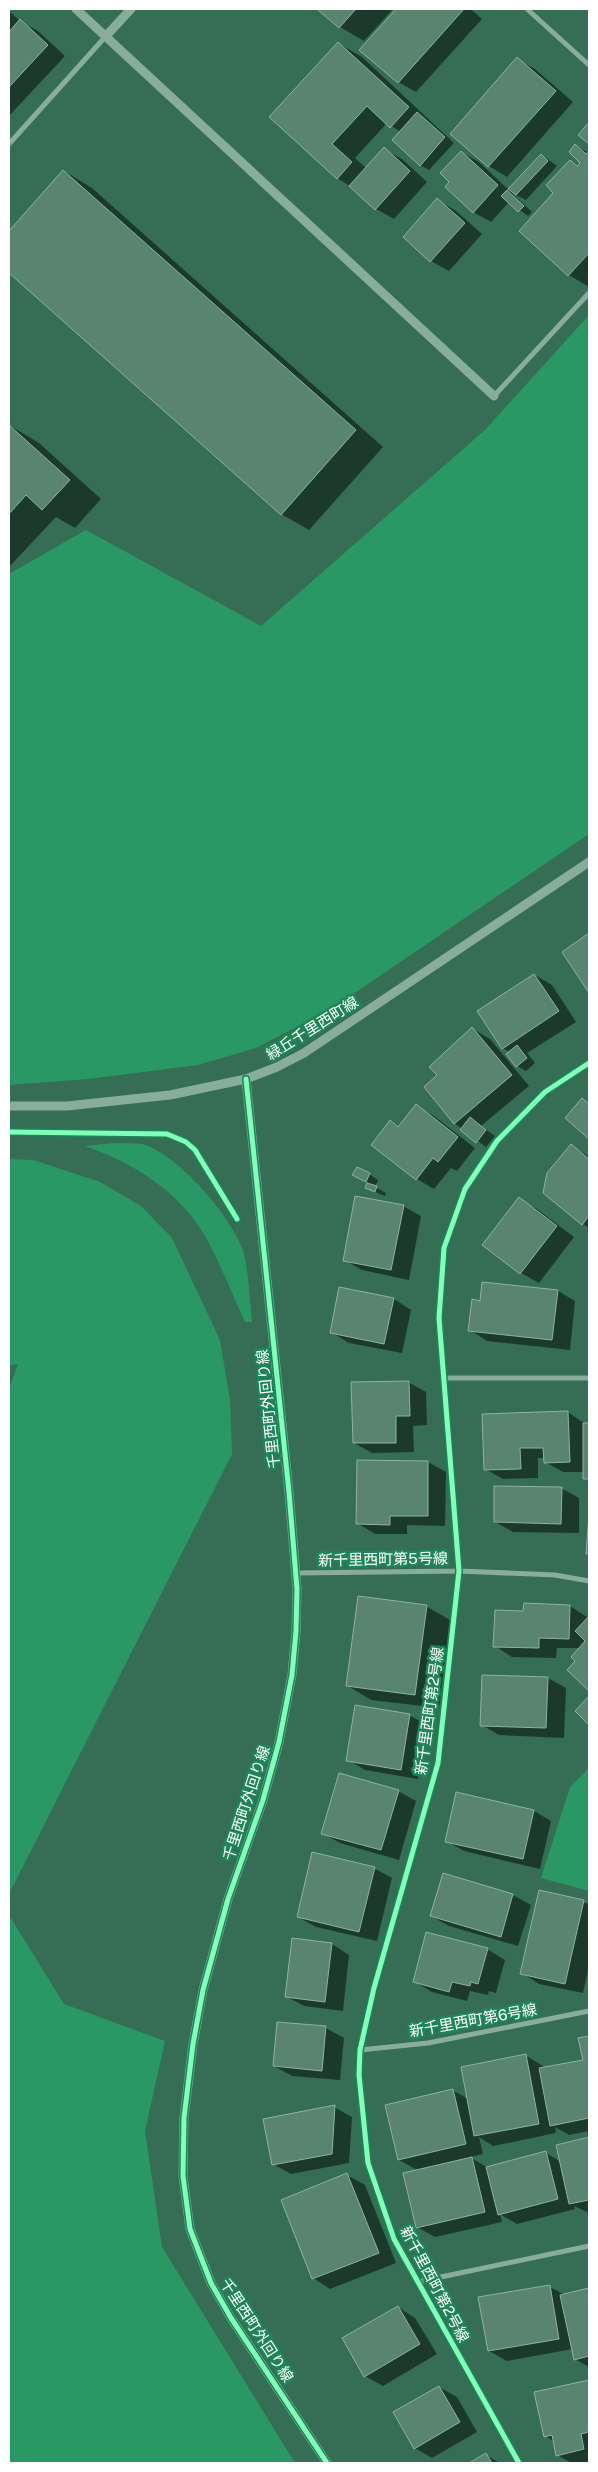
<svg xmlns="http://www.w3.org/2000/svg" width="598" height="2472" viewBox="0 0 598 2472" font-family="'Public Sans','Noto Sans JP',sans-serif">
<rect width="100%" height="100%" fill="#356e54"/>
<path fill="#2a9864" d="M589 315V834L331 1009 256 1048 198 1065 88 1079 9 1085V574L86 530 261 626 485 430Z
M114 1143C124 1144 136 1142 145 1145 180 1157 230 1215 243 1250 248 1265 250 1304 252 1322H245C232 1294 220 1263 205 1236 178 1190 133 1163 85 1146Z
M9 1159 33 1160 100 1182 141 1206 172 1238 220 1340 230 1400 232 1454 9 1894V1389L18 1364 9 1365Z
M589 1768V1891L541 1878 570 1787Z
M9 1915 64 2004 165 2041 145 2131 162 2247 295 2463H9Z"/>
<path fill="#0007" d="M319 9H393L364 41 340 27Z
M398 9H471L482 19 416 92 398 82 361 50Z
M9 11 20 21 38 31 65 56 9 116Z
M338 43 362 57 454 143 429 170 420 165 401 132 387 123 355 158 366 168 384 149 402 159 427 182 394 219 376 209 350 186 337 178 271 117Z
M517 59 535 69 573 102 507 177 489 166 451 134Z
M576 146 589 153V287L569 275 555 193 570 161 579 166 582 163Z
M461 152 479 162 509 190 542 155 557 166 526 200 512 193 532 212 528 216 509 202 491 222 473 212 451 182Z
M64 171 92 188 383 447 309 530 281 514 9 271V233Z
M437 200 455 210 482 234 449 271 431 261Z
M9 425 39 443 101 499 75 528 56 517 9 567Z
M589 934V991L564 952Z
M535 975 552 985 576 1022 527 1053 535 1063 526 1071 517 1066 510 1052 502 1048Z
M473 1029 490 1039 529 1086 481 1126 495 1136 486 1147 454 1123 439 1075Z
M416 1106 434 1116 475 1148 457 1171 451 1168 434 1189 417 1179 372 1145 390 1122 399 1127Z
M571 1146 589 1156V1228L583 1224Z
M369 1174 378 1180 375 1187 386 1193 385 1196 366 1188 368 1182 363 1180Z
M519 1199 537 1209 574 1237 539 1283 521 1273 483 1244Z
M403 1206 421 1216 409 1280 362 1270 344 1260Z
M558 1291 575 1301 570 1350 487 1341 470 1330 481 1302Z
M394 1299 411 1310 402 1353 349 1343 331 1332Z
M408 1382 426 1392 427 1425 413 1426 414 1452 372 1453 354 1443Z
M568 1412 585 1424 589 1425V1481L584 1478V1472H563L545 1462V1458H538V1478L503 1479 485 1469Z
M358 1461 428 1462 446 1472 445 1526 407 1525V1534H375L357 1523Z
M561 1488 579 1498V1533L513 1532 495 1522Z
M426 1606 450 1620 439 1708 371 1700 348 1686Z
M570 1606 587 1617V1620L589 1618V1690L568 1670 577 1661 580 1648H557L556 1658 512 1657 495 1646 524 1612Z
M548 1678 566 1688 564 1738 499 1735 482 1725Z
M409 1715 427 1725 418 1779 365 1770 348 1760Z
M398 1791 416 1801 399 1860 340 1843 322 1833Z
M534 1811 551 1821 540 1869 464 1851 446 1841Z
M374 1868 392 1878 377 1941 316 1927 298 1917Z
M443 1875 513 1895 531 1905 518 1946 449 1926 431 1916Z
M540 1892 589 1904V1965L583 1993 539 1984 522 1973Z
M332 1944 349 1955 343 2011 304 2006 286 1996Z
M487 1949 505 1960 496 1993 489 1991 488 1995 470 1991 467 2001 432 1992 414 1981Z
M279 2023 326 2028 344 2038 340 2080 292 2076 274 2066Z
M589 2037V2131L569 2135 555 2127 556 2133 493 2146 479 2137 483 2154 470 2157 488 2168 546 2153 561 2162 557 2145 589 2138V2213L574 2206 575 2209 517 2224 500 2214 502 2222 435 2237 417 2227 419 2171 399 2160 452 2090 468 2099 525 2055 543 2066 544 2069 584 2061 580 2039Z
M334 2107 352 2117 349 2163 291 2174 273 2164Z
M347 2175 365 2185 396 2263 330 2289 313 2278Z
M550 2287 565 2295 589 2290V2367L575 2359 573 2349 507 2361 489 2351Z
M398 2307 415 2318 437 2354 383 2386 365 2376Z
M589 2381V2462L572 2463 557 2455 555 2442 545 2436 535 2393Z
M439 2387 457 2397 477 2432 432 2458 415 2448Z
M486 2455 500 2463H472Z"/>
<path fill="#588470" stroke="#90b2a2" d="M317 9H356L339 28Z
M396 9H464L398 83 359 50Z
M20 19 48 45 9 87V32Z
M338 42 409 107 390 128 367 106 332 144 352 162 337 179 269 117Z
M517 57 556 91 488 167 450 134Z
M417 112 445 137 420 166 392 140Z
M589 122V144L578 135Z
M575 144 586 154 589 151V253L568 276 519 231 553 193 546 185 570 160 577 166 580 163 569 152Z
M384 147 410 171 375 210 349 186Z
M461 151 498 185 473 213 445 187 449 182 440 173Z
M541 154 548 161 516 195 508 189Z
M63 170 356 430 281 515 9 273V231Z
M507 190 524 206 518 212 501 196Z
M437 198 465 223 430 262 403 237Z
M9 425 70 480 42 510 26 495 9 514Z
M589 933V993L562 952Z
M534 974 559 1011 502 1049 477 1011Z
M472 1027 512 1075 454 1124 424 1087 437 1075 429 1067Z
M517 1045 527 1058 516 1067 506 1054Z
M582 1098 589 1104V1139L565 1118Z
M416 1104 458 1137 438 1162 433 1158 416 1180 371 1145 390 1120 398 1127Z
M470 1117 486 1130 476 1143 460 1130Z
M571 1144 589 1159V1216L582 1225 543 1193 547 1173Z
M357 1167 370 1173 366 1182 352 1175Z
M367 1183 377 1186 375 1192 365 1188Z
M355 1196 404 1205 391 1270 343 1261Z
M519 1197 557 1226 520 1274 482 1245Z
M482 1282 558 1290 552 1340 468 1331 472 1299 480 1301Z
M339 1287 394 1298 384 1344 330 1333Z
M409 1381 410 1416H396V1443H353L351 1382Z
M568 1411 570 1462 544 1463 543 1448H520L521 1469 484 1470 482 1414Z
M583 1423H589V1479H583Z
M357 1460 428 1461V1516H390V1525L356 1524Z
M494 1486 562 1487 561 1524 494 1522Z
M589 1515V1554H586Z
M358 1596 427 1605 415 1695 346 1686Z
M524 1603 570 1605 569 1639 539 1638V1648L493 1647 495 1610 523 1611Z
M589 1616V1691L567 1670 575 1661 571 1657 585 1641 575 1631Z
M482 1675 548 1677 546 1728 480 1726Z
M589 1696V1725L575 1711Z
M355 1705 410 1714 401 1770 346 1761Z
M339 1773 399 1790 381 1850 321 1834Z
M456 1792 534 1810 523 1859 445 1842Z
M312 1852 375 1867 359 1932 297 1917Z
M443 1873 513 1894 501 1937 430 1916Z
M539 1890 584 1900 565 1984 520 1974Z
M426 1932 488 1948 478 1984 471 1982 470 1986 452 1982 449 1992 413 1982Z
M292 1938 332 1943 325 2002 285 1997Z
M277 2022 326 2026 322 2071 273 2066Z
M589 2036V2118L550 2126 539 2068 583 2060 578 2038Z
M526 2054 539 2124 474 2136 461 2067Z
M453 2089 466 2144 398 2160 385 2105Z
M335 2105 332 2154 272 2165 263 2119Z
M589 2137V2200L569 2204 556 2145Z
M546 2151 558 2199 498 2215 486 2167Z
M472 2157 485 2212 416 2228 403 2173Z
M347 2173 379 2253 312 2279 281 2200Z
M550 2285 559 2339 488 2351 478 2297Z
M589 2288V2356L574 2360 560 2295Z
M398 2306 420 2344 364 2377 342 2338Z
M589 2380V2432L581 2434 584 2449 556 2456 552 2435 544 2437 534 2392Z
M439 2386 460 2422 414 2449 393 2412Z
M486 2453 492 2463H469Z"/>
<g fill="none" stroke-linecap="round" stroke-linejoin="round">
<path stroke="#88ad9b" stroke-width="5" d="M527 9 589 65
M9 144 106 36
M494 396 589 293
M444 1378H589
M296 1573 459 1571 555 1575 589 1581
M360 2050 428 2043 589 2011
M417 2282 589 2246
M519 2463 394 2239 368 2163 359 2075 360 2050 374 1988 438 1763 459 1571 439 1318 444 1248 465 1189 497 1141 545 1092 589 1063"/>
<path stroke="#88ad9b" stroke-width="9" d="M76 9 494 396
M106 36 131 9
M246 1079 289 1492 297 1589 296 1631 292 1675 279 1742 263 1800 228 1899 203 1990 193 2044 184 2118 183 2176 190 2229 211 2283 231 2318 327 2463
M9 1106H67L170 1095 246 1079 277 1067 304 1053 589 862"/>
<defs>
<path id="cycleway" d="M246 1079 289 1492 297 1589 296 1631 292 1675 279 1742 263 1800 228 1899 203 1990 193 2044 184 2118 183 2176 190 2229 211 2283 231 2318 327 2463
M9 1132 167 1134 186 1142 195 1150 237 1219
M519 2463 394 2239 368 2163 359 2075 360 2050 374 1988 438 1763 459 1571 439 1318 444 1248 465 1189 497 1141 545 1092 589 1063"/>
</defs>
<use href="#cycleway" stroke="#1e8557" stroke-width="8"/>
<use href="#cycleway" stroke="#80ffba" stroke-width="5"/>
</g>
<g text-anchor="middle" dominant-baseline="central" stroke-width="5" stroke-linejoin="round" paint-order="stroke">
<g font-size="15" fill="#fff" stroke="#1e8557">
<text transform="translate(312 1028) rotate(-32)">緑丘千里西町線</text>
<text transform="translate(268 1409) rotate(-96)">千里西町外回り線</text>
<text transform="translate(383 1559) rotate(-1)">新千里西町第5号線</text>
<text transform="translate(429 1711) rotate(-82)">新千里西町第2号線</text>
<text transform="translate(246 1803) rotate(-72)">千里西町外回り線</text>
<text transform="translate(473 2020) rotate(-10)">新千里西町第6号線</text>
<text transform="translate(435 2284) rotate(62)">新千里西町第2号線</text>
<text transform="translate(257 2330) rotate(57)">千里西町外回り線</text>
</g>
</g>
<rect width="598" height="2472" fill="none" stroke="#ffffff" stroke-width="20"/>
</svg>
